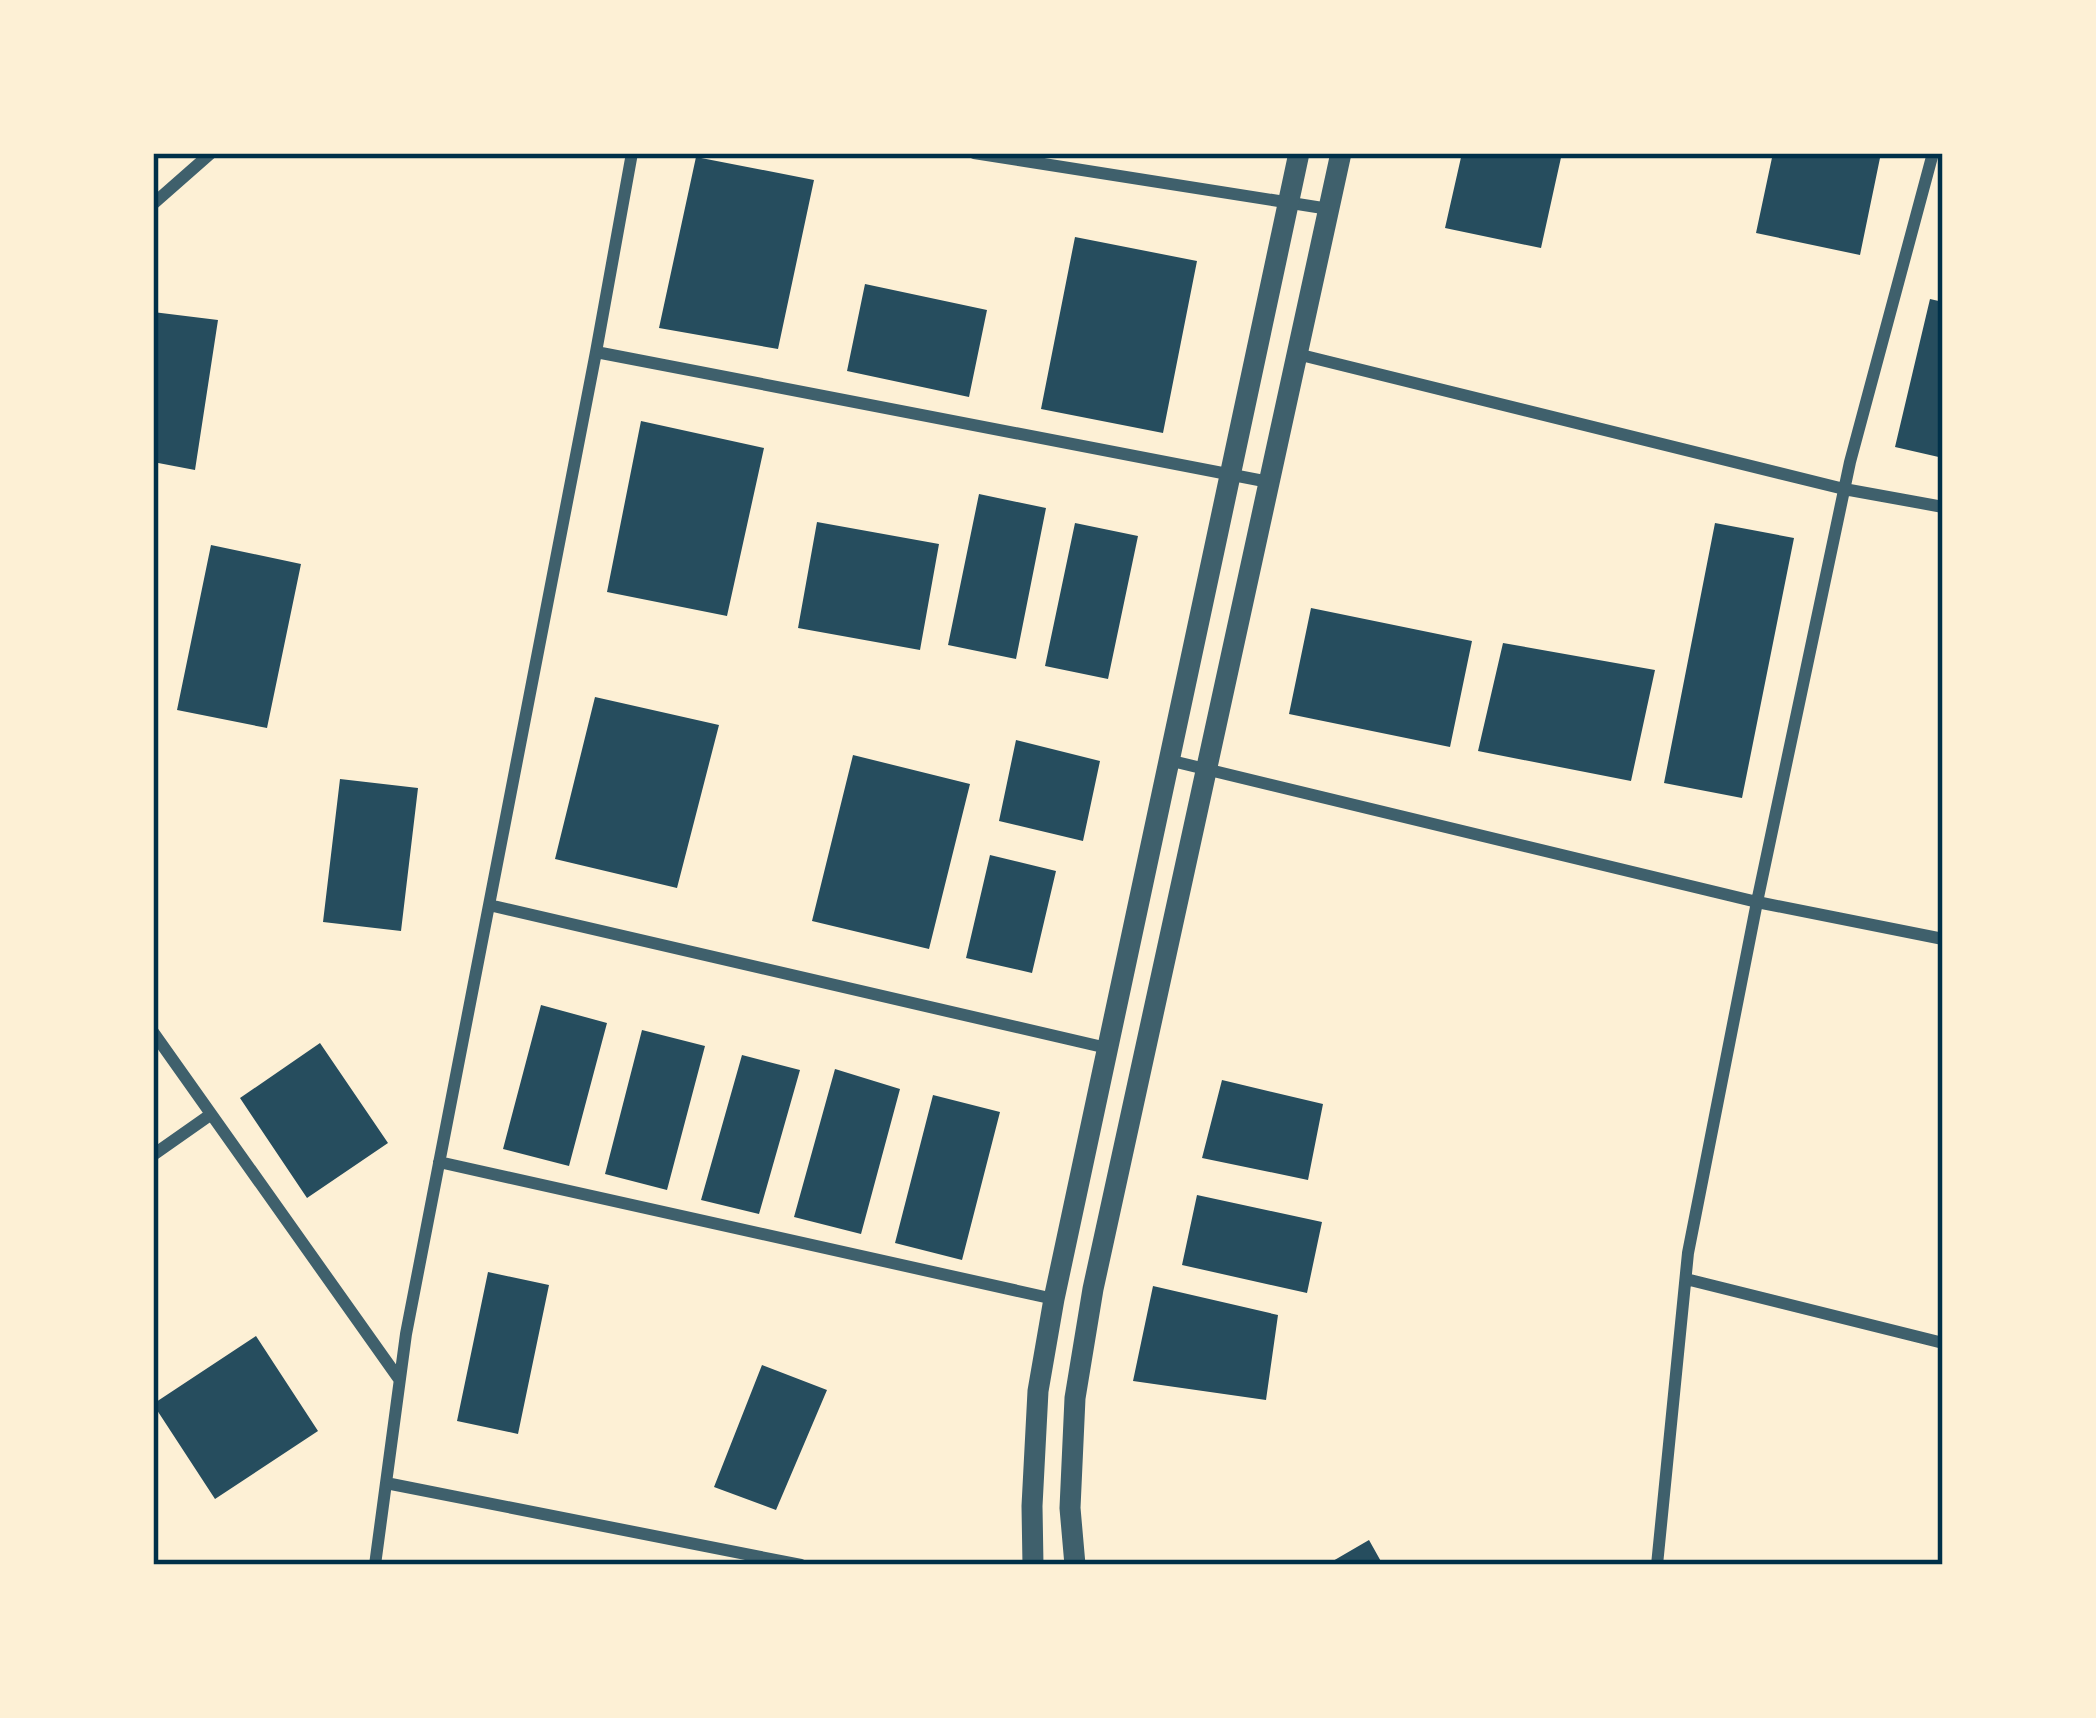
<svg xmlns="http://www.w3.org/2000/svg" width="2096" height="1718" viewBox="0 0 2096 1718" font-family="Lato,sans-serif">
<rect width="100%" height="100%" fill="#fdf0d5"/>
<path fill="#264d5e" d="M1462 153H1562L1541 248 1445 228Z
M1773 153H1881L1860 255 1756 233Z
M696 157 814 180 778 349 659 328Z
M1075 237 1197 261 1163 433 1041 409Z
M865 284 987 310 969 397 847 371Z
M1930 299 1943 302V458L1895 447Z
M153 312 218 320 195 470 153 462Z
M641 421 764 448 727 616 607 592Z
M979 494 1046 508 1016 659 948 645Z
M817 522 939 544 920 650 798 628Z
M1075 523 1138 536 1108 679 1045 666Z
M1715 523 1794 538 1742 798 1664 783Z
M211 545 301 564 267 728 177 710Z
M1311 608 1472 641 1450 747 1289 714Z
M1503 643 1655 670 1631 781 1478 751Z
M595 697 719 725 677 888 555 859Z
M1016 740 1100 761 1083 841 999 821Z
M853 755 970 784 929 949 812 921Z
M340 779 418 788 401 931 323 922Z
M990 855 1056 871 1032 973 966 958Z
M541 1005 607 1023 569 1166 503 1149Z
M642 1030 705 1046 667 1190 605 1174Z
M320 1043 388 1143 307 1198 240 1098Z
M742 1055 800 1070 759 1214 701 1200Z
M835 1069 900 1089 861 1234 794 1217Z
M1222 1080 1323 1104 1308 1180 1202 1158Z
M933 1095 1000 1112 962 1260 895 1243Z
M1197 1195 1322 1222 1307 1293 1182 1265Z
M488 1272 549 1285 518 1434 457 1421Z
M1153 1286 1278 1315 1266 1400 1133 1381Z
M256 1336 318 1431 215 1499 153 1404Z
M762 1365 827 1390 776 1510 714 1487Z
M1369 1540 1383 1565H1326Z"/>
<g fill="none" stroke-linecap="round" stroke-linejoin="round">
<path stroke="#3f606c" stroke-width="12" d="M974 153 1329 209
M153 204 211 153
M596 352 1269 482
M1297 354 1844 489 1943 507
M1168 760 1757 902 1943 939
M489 905 1107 1048
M153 1032 399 1379
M153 1155 210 1115
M439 1162 1054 1299
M1686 1279 1943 1343
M386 1483 801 1565
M375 1565 406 1334 596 352 632 153
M1657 1565 1688 1253 1757 902 1850 462 1933 153"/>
<path stroke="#3f606c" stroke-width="21" d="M1033 1565 1032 1506 1038 1391 1054 1299 1299 153
M1075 1565 1070 1508 1075 1398 1093 1289 1341 153"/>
</g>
<rect width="2096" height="1718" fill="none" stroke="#fdf0d5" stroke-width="312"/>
<rect x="156" y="156" width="1784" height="1406" fill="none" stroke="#003049" stroke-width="4.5"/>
</svg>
